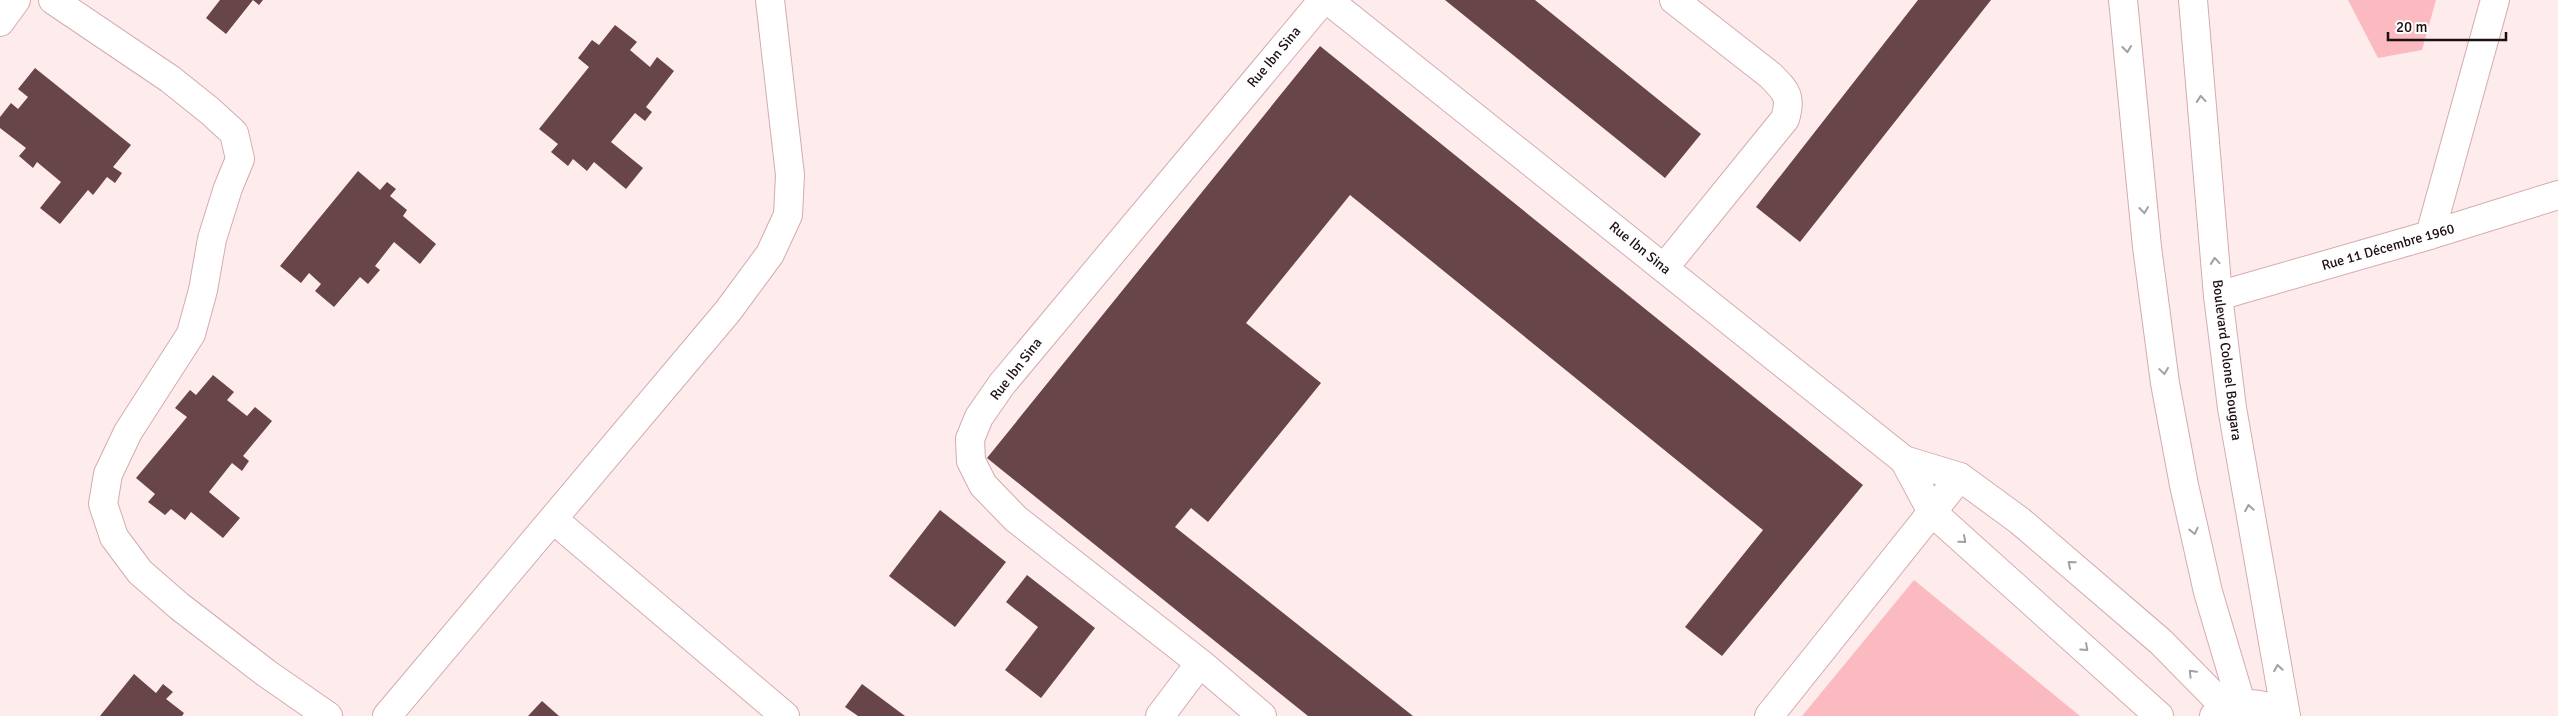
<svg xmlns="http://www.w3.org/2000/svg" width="2558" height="716" viewBox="0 0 2558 716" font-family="Signika,sans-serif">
<rect width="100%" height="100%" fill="#feeced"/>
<path fill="#fabac0" d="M2348 0H2436L2422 50 2378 58Z
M1914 580 2080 716H2081H1802Z"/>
<path fill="#684549" d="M220 0H263L259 5 253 0 226 34 206 18Z
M1445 0H1535L1701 134 1665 178Z
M1918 0H1991L1800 242 1756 207Z
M615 25 637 42 630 50 650 67 657 57 674 71 646 107 652 112 645 121 635 113 611 142 643 168 626 189 594 162 587 171 573 159 568 166 551 152 558 144 539 129 589 67 578 58 592 40 599 45Z
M1320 46 1863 485 1722 656 1685 627 1763 530 1350 195 1246 323 1321 383 1208 522 1191 508 1175 527 1413 716H1308L987 458Z
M35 68 131 145 113 167 122 173 115 183 107 177 93 195 88 190 60 224 40 208 61 182 37 162 33 168 19 156 26 148 0 128V117L11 103 18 109 28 97 18 89Z
M358 171 380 190 387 182 396 189 390 196 407 210 403 216 436 244 420 264 394 242 375 266 380 270 368 284 360 277 334 307 315 291 321 284 309 273 301 283 280 266Z
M213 375 234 392 227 400 247 416 255 407 272 421 243 456 249 461 242 471 232 463 209 492 240 518 223 538 191 512 185 520 171 509 165 515 148 502 155 494 136 478 187 417 175 408 190 390 196 395Z
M940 510 1006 562 955 627 889 576Z
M1027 575 1095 628 1041 698 1005 670 1038 627 1006 602Z
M134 674 156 693 163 684 173 692 166 699 184 713 182 716H100Z
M862 684 905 716H858L845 707Z
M542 701 559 716H528Z"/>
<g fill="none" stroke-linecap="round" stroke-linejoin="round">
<defs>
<path id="minor" d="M53 0 170 79 210 111 234 133 240 159 228 188 212 239 203 290 191 334 128 432 108 474 103 504 114 537 140 572 179 606 266 673 328 716
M1328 0 1904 460 1960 477 2020 521 2161 642 2226 708
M0 22 16 0
M2430 235 2495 0
M1664 268 1785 119C1792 96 1786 91 1770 75L1674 0
M2218 296 2430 235 2558 195
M1904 460 1932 512 2159 716
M553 519 785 716
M1200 663 1262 716
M387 716 728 311 770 254 788 215 790 175 770 0
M1160 716 1200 663 1016 519 983 485 971 461 970 439 979 417 1002 384 1323 0
M1769 716 1960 477"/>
<path id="secondary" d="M2123 0 2147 247 2165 383 2184 485 2208 592 2241 703
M2193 0 2218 296 2232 408 2286 716
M2214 716C2239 700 2261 700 2286 716"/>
</defs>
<use href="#minor" stroke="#d4abaf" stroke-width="30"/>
<use href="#secondary" stroke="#d4abaf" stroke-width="30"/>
<use href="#minor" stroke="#fff" stroke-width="28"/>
<use href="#secondary" stroke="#fff" stroke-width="28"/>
</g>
<defs><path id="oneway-chevron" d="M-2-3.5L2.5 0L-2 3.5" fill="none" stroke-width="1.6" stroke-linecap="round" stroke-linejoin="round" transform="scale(1.25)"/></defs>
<g stroke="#a59fa0">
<use href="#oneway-chevron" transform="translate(2127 49) rotate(84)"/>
<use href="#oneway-chevron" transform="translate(2201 99) rotate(-95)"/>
<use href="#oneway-chevron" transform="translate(2144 210) rotate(84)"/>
<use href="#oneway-chevron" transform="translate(2215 261) rotate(-95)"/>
<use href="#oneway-chevron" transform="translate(2164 371) rotate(82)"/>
<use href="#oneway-chevron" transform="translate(2249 508) rotate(-100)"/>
<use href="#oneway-chevron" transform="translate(2194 531) rotate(77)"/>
<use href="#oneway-chevron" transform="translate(1963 540) rotate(41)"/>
<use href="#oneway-chevron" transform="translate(2071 564) rotate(-140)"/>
<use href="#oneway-chevron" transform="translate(2085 648) rotate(42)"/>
<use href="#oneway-chevron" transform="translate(2278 668) rotate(-100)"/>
<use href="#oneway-chevron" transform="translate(2192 673) rotate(-134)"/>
</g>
<g text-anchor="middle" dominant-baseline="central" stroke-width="5" stroke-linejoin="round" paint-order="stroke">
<g font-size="14" fill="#1e1012" stroke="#fefefe">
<text transform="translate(1274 57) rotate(-50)">Rue Ibn Sina</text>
<text transform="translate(2388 247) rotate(-16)">Rue 11 Décembre 1960</text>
<text transform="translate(1640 248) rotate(39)">Rue Ibn Sina</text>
<text transform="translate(2227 360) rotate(83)">Boulevard Colonel Bougara</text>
<text transform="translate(1016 369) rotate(-52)">Rue Ibn Sina</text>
</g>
</g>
<path d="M2388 32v8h118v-8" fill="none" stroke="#1e1012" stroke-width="2.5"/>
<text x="2396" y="32" font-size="15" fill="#1e1012" stroke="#fefefe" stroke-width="4" paint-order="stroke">20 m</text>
</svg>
